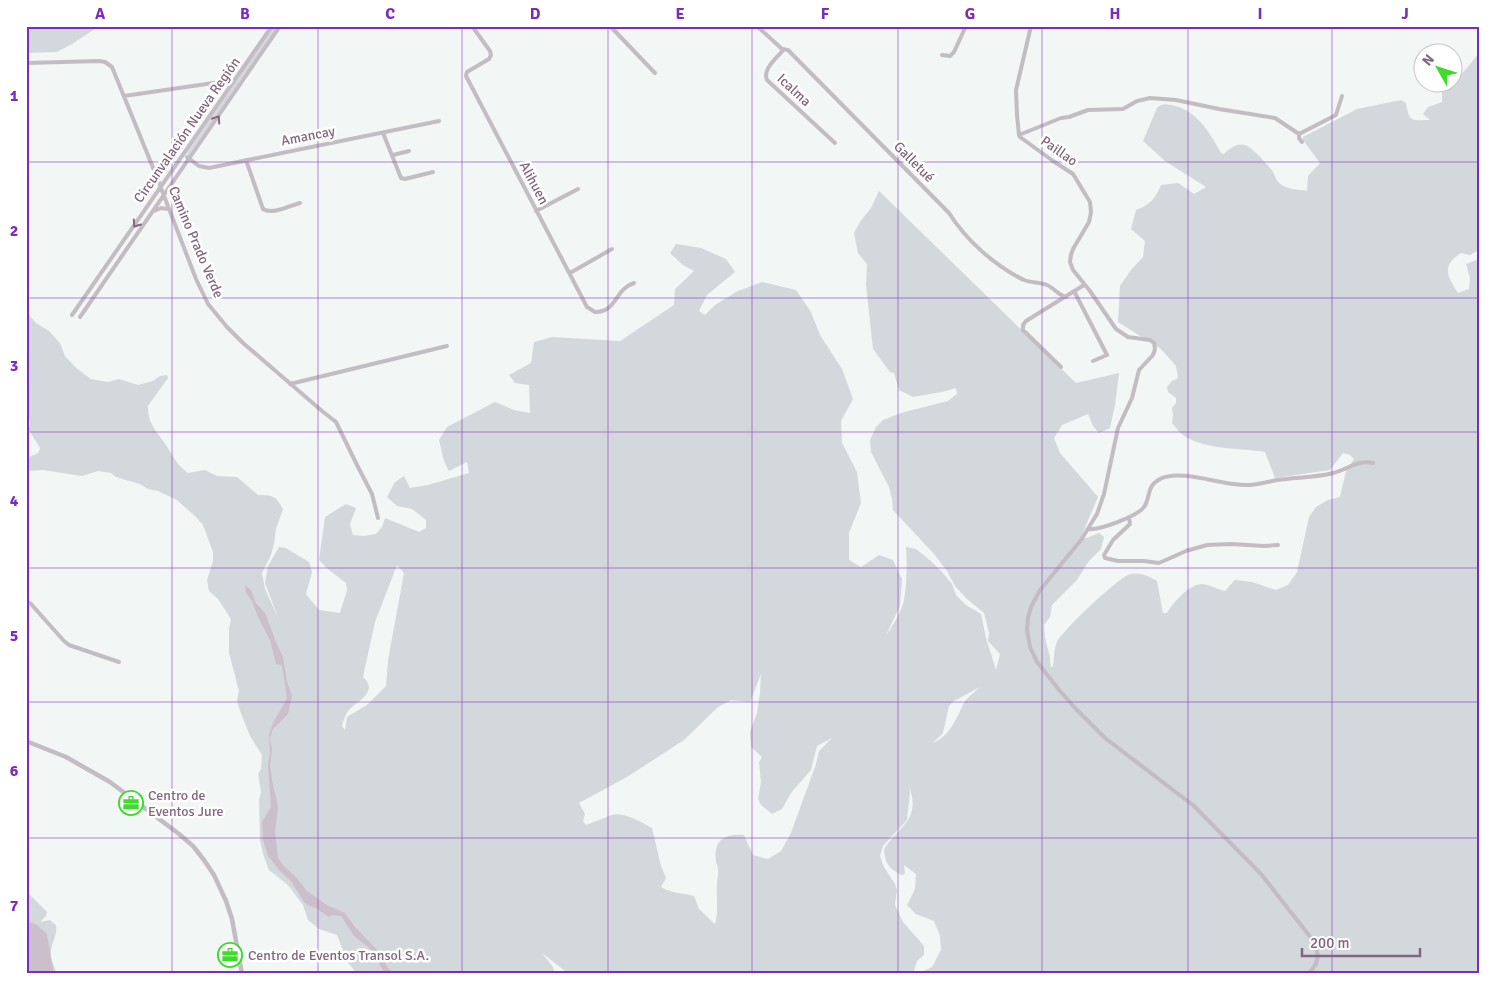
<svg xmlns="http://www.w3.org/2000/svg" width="1505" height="1000" viewBox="0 0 1505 1000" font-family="Signika,sans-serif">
<rect width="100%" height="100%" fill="#f2f6f5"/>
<path fill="#d2d8db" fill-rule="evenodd" d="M26 26H98V27L72 44 57 52 26 53Z
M274 26H278L188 156 187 153Z
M1479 53V116L1477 123 1479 125V250L1470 255 1461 253C1441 266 1447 276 1458 293L1469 289 1470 278 1466 264 1479 259V974H917L932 967 941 950 940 936 934 921 916 914 907 905 915 889 916 874 904 865 905 874 901 875C889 868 885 864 884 849 901 824 921 820 909 786L910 792 907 820 883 846 880 856 884 867 895 884 897 890 895 905 903 922 924 946V955L917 961 913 974H564L565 971 542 953 553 967 555 974H357L347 961 337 935 319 929 308 920 303 905 288 885 269 870 263 854 260 840 259 800 261 792 258 774 261 769 262 755 250 736 239 708 237 700 239 691 229 653V629L231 619 218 599 209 591 207 580 213 561V552L203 525 196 517 177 500 158 491 148 489 140 484 116 477 111 473 98 471 82 476 43 470 28 471 29 457C35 454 39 454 40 448L29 430 30 422 26 406V312L36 323 49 331 60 343 65 356 76 368 91 379 108 382 119 379 138 385 153 381 160 376 167 375 168 378 148 406C147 423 157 432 166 445 174 457 175 463 188 473L205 470 217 476 237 477 258 495C273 495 276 496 283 509L276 529 274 544 271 555 262 573 265 589 279 620 265 583 268 566 279 547 286 548 309 562 312 572 306 594 319 610 340 613 347 590 346 583 329 570 319 560 325 517 346 504 356 508 350 524 353 535 364 536 376 534 382 527 385 518 419 532 426 528V520L412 509 397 506 387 497 395 482 404 476 410 488 428 485 469 473 467 462 449 471 444 461 439 440 447 427 495 402 514 410 530 413 529 385 515 383 509 375 531 363 534 342 552 337 620 341 674 305 675 289 694 271 683 265 670 253 676 244 701 248 726 259 735 272 707 295 699 311 705 315 715 305 738 291 762 282 796 290 811 312 820 335 842 369 853 399 841 421 842 443 857 472 861 503 849 533V560L861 567 879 555 893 560 902 579 900 606 886 635C893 625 901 613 904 600 907 586 907 561 906 547L916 549 932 562 942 572 952 584 956 595 966 605 981 614 986 638 996 670 1000 654 988 641 989 633 984 613 967 599 955 586 947 571 934 554 893 510 892 499 889 487 871 452 870 440 876 427 883 420 901 413 948 401 957 394 956 388 942 392 913 397 899 390 894 373 890 372 873 349 866 285 867 264 858 253 854 233 860 222 871 208 879 191 1076 383 1119 373 1115 405 1110 428 1099 433 1093 426 1088 414 1062 425 1054 438 1060 453 1098 497 1081 537 1087 538 1099 533 1104 537 1101 549 1089 561 1076 581 1052 605 1050 617 1044 625 1045 638 1050 657 1051 668 1053 666C1054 659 1054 648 1057 642 1062 631 1116 580 1128 575 1139 571 1148 576 1157 581L1163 613H1167C1173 603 1189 584 1202 584 1211 585 1217 589 1225 591L1235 580 1252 582 1276 590 1288 585 1297 572 1309 517 1316 507 1328 500 1340 497 1346 471 1354 459 1350 455 1343 453 1330 470 1275 478 1265 452C1241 448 1212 450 1190 439 1182 436 1177 429 1172 423L1173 414 1172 408 1176 403V398L1168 392 1167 387 1172 381 1178 378 1176 366 1161 349 1118 322 1120 286 1131 270 1143 257 1145 241 1131 229 1136 210C1150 205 1155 199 1161 185L1178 183 1194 194 1206 187 1165 161 1143 141 1157 108C1162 103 1168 104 1175 106 1198 112 1210 133 1221 153L1224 154C1229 149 1237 143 1245 145 1252 147 1268 165 1273 172 1275 175 1276 180 1278 182 1285 190 1298 189 1307 191L1308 176 1320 163 1303 140V137L1357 109 1401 100 1406 103C1409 123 1412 120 1430 120L1423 114 1428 107 1442 102V90C1458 80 1468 67 1479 53ZM397 565 404 573 388 660 386 686 367 705 347 717 345 730 342 726C343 721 345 716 348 711 355 702 380 692 363 677L375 622ZM761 674 760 693 757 713 750 732 751 747 762 757 759 762 761 782 758 799 761 805 772 814 782 809 791 793 811 770 817 746 832 738 819 751 816 764 791 833 781 851 768 859 753 855 744 835C725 833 713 840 716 861 716 864 718 866 718 869 719 874 717 880 717 885 716 898 719 911 715 924L699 909 694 896C683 893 670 893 661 887L666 878 661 866 652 828C643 823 623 811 612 815 603 818 595 822 586 825L583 821 585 814 579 803 627 777 684 740 718 707 731 700 750 702ZM980 687C975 692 969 696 965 701 957 716 951 736 933 743L943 733 949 706 954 701Z
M26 891 47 912 46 916 40 922 50 920 56 925C58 937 49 946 51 958 52 964 56 967 56 974H26Z"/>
<path fill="#ccbfcc" d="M245 585 251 590 256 603 265 613 276 642 283 657 287 682 292 696 288 714 273 729 270 738 272 749 270 765 272 780 278 807 275 832 278 858 283 865 296 877 307 891 327 905 345 913 355 927 379 952 388 968 394 974H385L372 950 354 936 341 916 332 915 329 917 314 907 309 906 304 902 291 881 280 871 268 856 263 840 262 822 271 807 268 765 270 753 269 735 273 723 287 698 282 665 276 664 270 640 258 617 252 601 246 593Z
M26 908 29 922 37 925 47 934 54 974H26Z"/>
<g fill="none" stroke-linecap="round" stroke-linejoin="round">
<path stroke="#c4bcc3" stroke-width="4" d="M472 26 490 51 491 55 489 59 467 72 466 76 587 307 595 312C617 312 614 290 634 283
M610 26 655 73
M757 26 782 49 788 50 949 213C966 240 995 266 1024 280 1031 283 1039 282 1047 285 1054 288 1058 295 1066 297
M1031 26 1016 90 1017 115 1019 135 1020 137 1053 161 1073 174 1090 202 1091 212 1089 222 1073 249 1071 255 1070 262 1073 270 1090 291 1116 329 1128 337 1150 340 1154 343 1155 349 1153 355 1139 370 1132 398 1118 428 1104 494 1097 514 1081 540 1040 590 1031 607 1028 618 1027 630 1030 647 1037 662 1060 691 1076 709 1105 738 1194 806 1261 874 1315 943C1319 957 1319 963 1308 974
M784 49C777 58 762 69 767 80L835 143
M942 55 950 56 954 52 966 26
M26 63 99 61 105 62 112 67 156 175 196 279 208 304 227 327 243 343 322 411 336 422 357 465 372 494 378 518
M124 96 227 81 234 82
M383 133 401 178 405 179 433 172
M1299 134V138L1302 142
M1019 135 1061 118 1069 117 1088 110 1123 109 1137 101 1150 98 1176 100 1219 109 1275 118 1299 134 1336 115 1342 96
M393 155 409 151
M187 157 199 166 209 168 439 121
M246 160 263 209C273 215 289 206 300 203
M154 211 161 208 168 209
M536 211 578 189
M570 273 612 249
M1074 291 1107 355 1093 361
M72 315 272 26
M80 317 280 26
M1061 367 1023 330V325L1026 321 1084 285
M290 384 447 346
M1129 517 1130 524 1113 540 1104 555 1105 558 1118 561H1144L1159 563 1186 551 1207 545 1231 544 1264 546 1278 545
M1088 529C1098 531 1138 516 1144 507 1151 497 1146 486 1160 479 1183 468 1224 487 1250 485 1259 484 1268 482 1277 480 1295 477 1315 478 1333 473 1347 470 1358 459 1373 463
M26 601 31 604 64 641 69 645 119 662"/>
<path stroke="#c4bcc3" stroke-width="4.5" d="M26 741 66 757 110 782 179 834 193 846 204 860 214 875 226 901 232 919 242 974"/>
</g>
<defs><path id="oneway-chevron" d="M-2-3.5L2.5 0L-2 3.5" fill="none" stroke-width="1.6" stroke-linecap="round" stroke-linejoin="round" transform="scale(1.25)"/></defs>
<g stroke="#82667f">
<use href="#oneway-chevron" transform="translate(217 119) rotate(-56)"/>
<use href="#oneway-chevron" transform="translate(136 224) rotate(125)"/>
</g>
<path fill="none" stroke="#7b2cbf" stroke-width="1" stroke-opacity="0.55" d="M172 26V974M318 26V974M462 26V974M608 26V974M752 26V974M898 26V974M1042 26V974M1188 26V974M1332 26V974M26 162H1479M26 298H1479M26 432H1479M26 568H1479M26 702H1479M26 838H1479"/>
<defs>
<symbol id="office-ring" viewBox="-11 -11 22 22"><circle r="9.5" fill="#fff" stroke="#3edb2d" stroke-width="1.5"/><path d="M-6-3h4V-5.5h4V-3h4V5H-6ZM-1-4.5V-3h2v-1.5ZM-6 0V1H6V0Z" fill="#3edb2d"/></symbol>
</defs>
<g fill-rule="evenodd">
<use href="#office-ring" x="117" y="789" width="28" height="28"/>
<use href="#office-ring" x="216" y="941" width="28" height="28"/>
</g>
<g text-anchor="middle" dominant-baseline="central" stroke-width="5" stroke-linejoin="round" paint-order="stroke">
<g font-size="14" fill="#82667f" stroke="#fff">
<text transform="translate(794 90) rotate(43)">Icalma</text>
<text transform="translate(187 130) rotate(-55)">Circunvalación Nueva Región</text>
<text transform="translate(308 136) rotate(-11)">Amancay</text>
<text transform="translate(1059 151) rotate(35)">Paillao</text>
<text transform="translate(914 162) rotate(45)">Galletué</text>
<text transform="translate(534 183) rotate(62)">Alihuen</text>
<text transform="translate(196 242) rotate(67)">Camino Prado Verde</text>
</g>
<g font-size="14" fill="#82667f" stroke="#fff" text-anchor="start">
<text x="148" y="795">Centro de<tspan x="148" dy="16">Eventos Jure</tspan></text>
<text x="248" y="955">Centro de Eventos Transol S.A.</text>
</g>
</g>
<rect width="1505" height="1000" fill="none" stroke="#ffffff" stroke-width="55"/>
<g transform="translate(1438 68) rotate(309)"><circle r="24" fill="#ffffff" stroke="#cdc2cc"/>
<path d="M0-4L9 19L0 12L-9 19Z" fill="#3edb2d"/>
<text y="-8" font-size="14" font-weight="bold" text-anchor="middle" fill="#82667f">N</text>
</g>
<path d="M1302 948v8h118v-8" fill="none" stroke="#82667f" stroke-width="2.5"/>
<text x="1310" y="948" font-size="15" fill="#82667f" stroke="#ffffff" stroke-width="4" paint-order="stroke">200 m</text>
<rect x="28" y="28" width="1450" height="944" fill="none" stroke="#7b2cbf" stroke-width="2"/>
<g font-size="16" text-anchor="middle" font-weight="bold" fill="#7b2cbf">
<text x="100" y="19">A</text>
<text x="245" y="19">B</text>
<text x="390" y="19">C</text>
<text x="535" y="19">D</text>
<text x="680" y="19">E</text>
<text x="825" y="19">F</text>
<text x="970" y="19">G</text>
<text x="1115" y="19">H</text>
<text x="1260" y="19">I</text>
<text x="1405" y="19">J</text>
<text x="14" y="101">1</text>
<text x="14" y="236">2</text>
<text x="14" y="371">3</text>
<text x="14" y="506">4</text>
<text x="14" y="641">5</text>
<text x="14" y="776">6</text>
<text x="14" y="911">7</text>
</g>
</svg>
